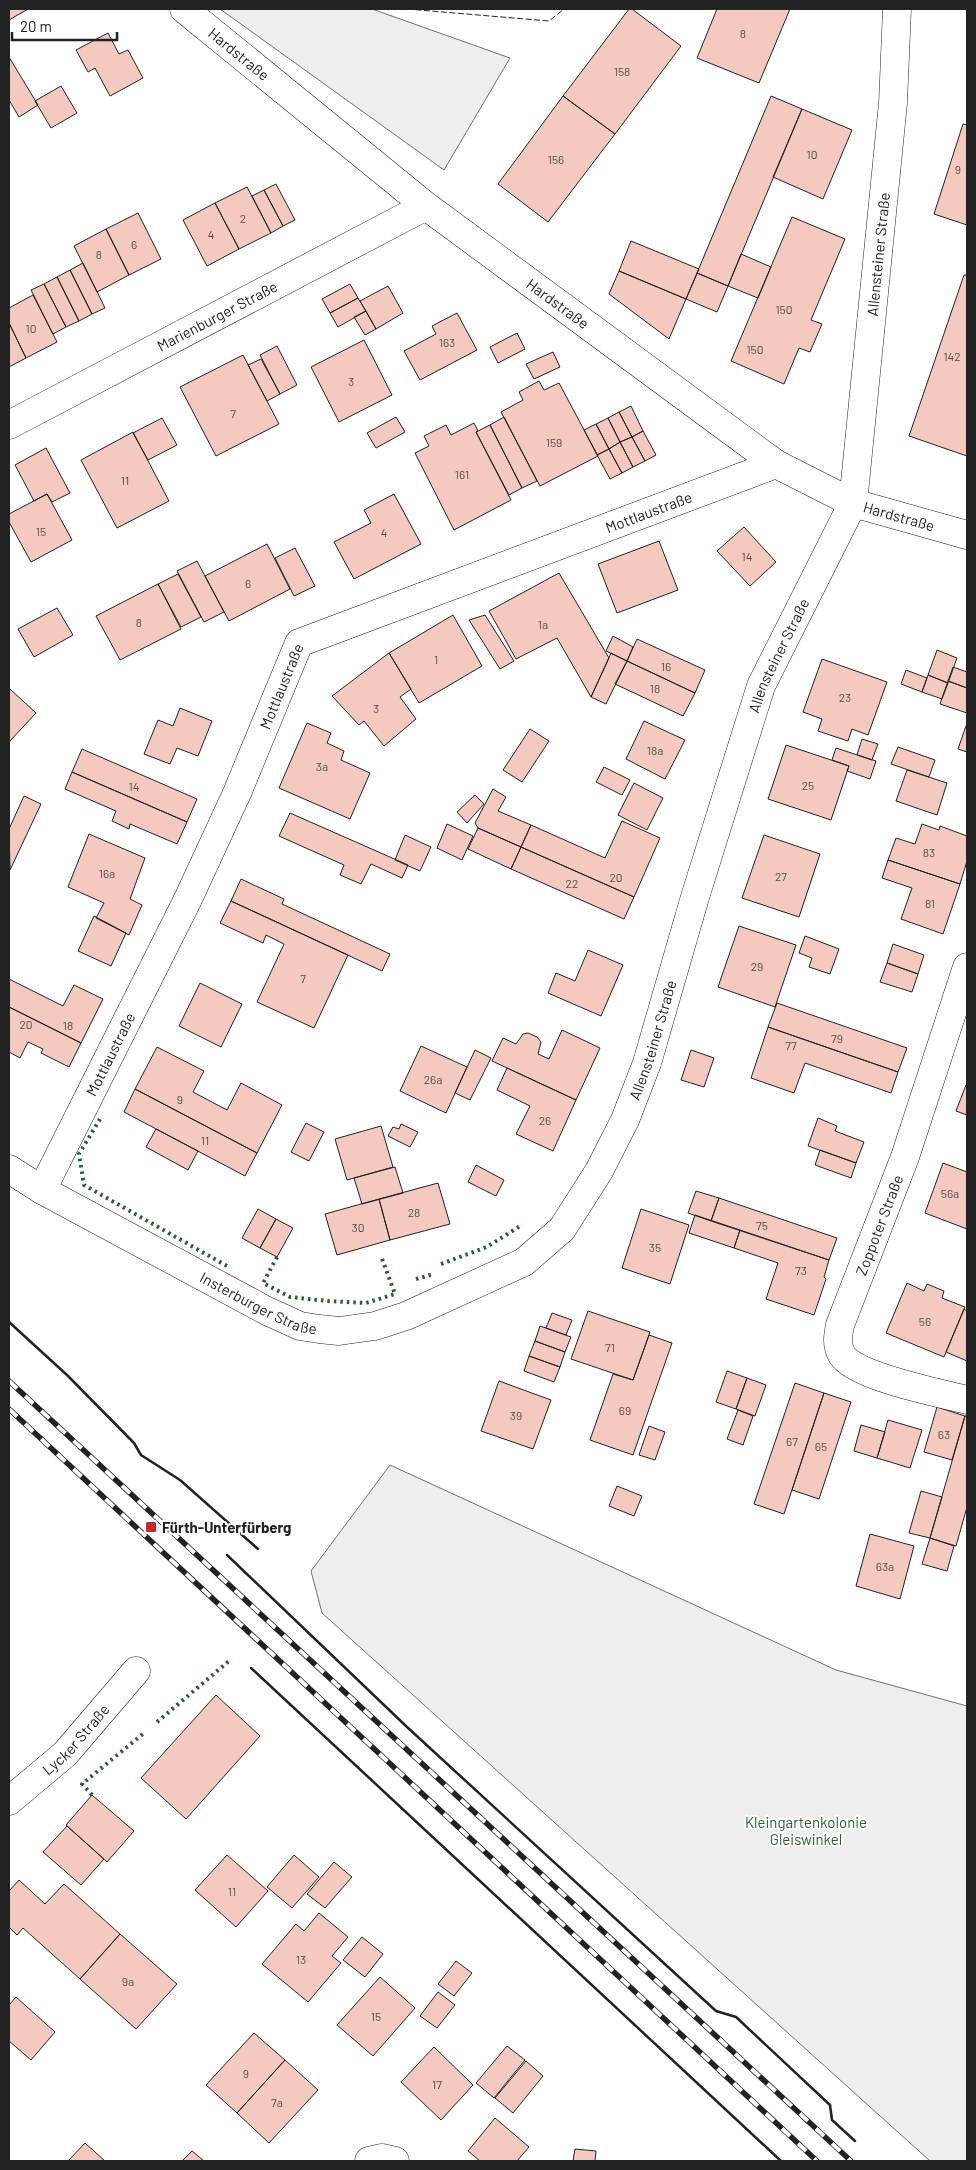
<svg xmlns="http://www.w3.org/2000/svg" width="976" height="2170" viewBox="0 0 976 2170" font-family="Barlow,sans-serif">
<rect width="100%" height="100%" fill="#fff"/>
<path fill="#eee" stroke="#6f6f6f" d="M220 9H372L510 58 444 170Z
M390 1465 836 1670 967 1706V2161H930L322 1613 311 1571Z"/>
<path fill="#f3c9c0" stroke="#222" d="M9 9H28L9 20Z
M629 9H632L681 46 615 134 563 96Z
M717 9H790L759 83 697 58Z
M108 33 119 54 128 50 143 78 110 96 95 68 88 72 76 50Z
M9 57 38 105 19 117 9 100Z
M61 86 77 113 51 128 35 101Z
M563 96 615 134 548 222 498 184Z
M771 96 802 109 728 286 697 273Z
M802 109 852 130 823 199 773 177Z
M963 124 967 125V225L934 214Z
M276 184 295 220 283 226 264 190Z
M247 187 271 233 239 249 215 203Z
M264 190 283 226 271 233 252 196Z
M215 203 239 249 207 266 183 220Z
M138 213 161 259 129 275 106 229Z
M792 217 845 239 811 320 822 324 810 352 799 348 784 384 731 361Z
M106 229 129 275 97 292 74 246Z
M631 241 699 269 686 299 619 271Z
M741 254 771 267 758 298 728 286Z
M83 263 105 308 92 314 70 270Z
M70 270 92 314 79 321 57 277Z
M619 271 686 299 669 339 609 294Z
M697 273 728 286 717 312 686 299Z
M964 275H967V456L909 436Z
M57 277 79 321 66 327 44 284Z
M44 284 66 327 53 334 31 290Z
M350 284 358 298 330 313 322 299Z
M388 286 403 313 376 329 360 301Z
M33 295 57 342 26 358 9 323V308Z
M358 298 366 311 338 327 330 313Z
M366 311 376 329 365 335 354 317Z
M457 313 477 350 420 380 404 351 436 334 432 326Z
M9 323 26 358 9 367Z
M517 333 525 349 498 363 490 347Z
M364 340 392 395 339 422 311 367Z
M277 346 297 385 280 394 260 355Z
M553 352 560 367 534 379 526 364Z
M243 355 279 424 216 456 180 387Z
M261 359 280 394 267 401 248 365Z
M539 381 544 390 559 383 598 456 540 486 501 412 523 400 519 392Z
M631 406 643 431 632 437 619 412Z
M619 412 632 437 620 442 608 418Z
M396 417 405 432 376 448 367 433Z
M504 417 537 481 522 488 490 425Z
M162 418 177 445 148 460 133 433Z
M608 418 620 442 609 449 596 424Z
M474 423 478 431 476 432 511 500 454 530 415 453 429 446 424 436 446 425 451 435Z
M596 424 609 449 597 455 584 430Z
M490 425 522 488 509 495 476 432Z
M643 431 656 455 645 461 632 437Z
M133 432 169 501 117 528 81 460Z
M632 437 645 461 633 467 620 442Z
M620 442 633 467 622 473 609 449Z
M46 448 70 493 52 502 47 494 34 501 15 465Z
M609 449 622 473 610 479 597 455Z
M47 494 72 540 31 562 9 522V514Z
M394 494 421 544 354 579 334 542 371 523 364 510Z
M744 527 776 562 750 586 717 551Z
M659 541 678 590 617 613 598 564Z
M267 544 290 589 229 621 205 576Z
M295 548 315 586 294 596 275 558Z
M197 561 224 612 204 622 177 571Z
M559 573 609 658 591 697 557 638 516 659 489 611Z
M178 574 201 617 181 627 158 584Z
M158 584 181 629 120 660 96 616Z
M57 608 73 635 34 657 18 629Z
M453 615 482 666 419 703 389 653Z
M485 615 514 661 500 669 469 620Z
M613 636 633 647 627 661 606 651Z
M637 639 705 670 695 693 627 661Z
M937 650 957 658 948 683 928 675Z
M389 653 411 689 400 697 416 719 384 746 364 721 359 725 332 696Z
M611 653 627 661 606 704 591 697Z
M822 659 887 682 868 735 852 729 848 741 818 731 822 719 803 712Z
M627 661 695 693 683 716 615 684Z
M953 667 967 672V688L948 681Z
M906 670 927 678 922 692 901 684Z
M928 675 948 683 942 699 922 692Z
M948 681 967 688V713L940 704Z
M10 689 36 713 9 742V691Z
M180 708 212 721 198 756 177 748 170 764 144 754 158 720 173 726Z
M644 721 685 740 665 779 626 759Z
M307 723 331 733 327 743 344 751 341 760 370 773 350 819 279 788Z
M967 723V752L958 749Z
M530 729 549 741 522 782 503 770Z
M862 739 878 744 872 760 857 755Z
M786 745 849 766 831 820 768 799Z
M898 747 935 760 929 777 891 764Z
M836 748 876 761 870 779 847 771 849 766 832 760Z
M82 749 197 799 187 822 72 772Z
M604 767 630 780 622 795 596 782Z
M907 770 947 783 937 815 896 801Z
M72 772 187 822 177 844 130 824 129 829 112 821 116 811 65 789Z
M634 783 663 798 647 830 618 815Z
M493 789 506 797 498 811 531 825 521 847 478 828 475 823Z
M475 795 484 804 467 823 457 812Z
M24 796 41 804 10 870 9 829Z
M290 813 408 865 402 878 371 864 361 884 340 875 344 865 279 836Z
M622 821 660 838 634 897 521 847 531 825 605 858Z
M447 824 473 836 462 860 437 848Z
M922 824 939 830 940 826 967 836V861L960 884 888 860 896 838 915 844Z
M478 828 521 847 511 869 468 849Z
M89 834 145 858 130 899 142 905 129 935 96 918 104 903 68 887Z
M405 835 431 847 420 871 395 860Z
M764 835 820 854 799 917 742 898Z
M521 847 634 897 624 919 511 869Z
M888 860 960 884 943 934 901 919 912 888 882 878Z
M241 879 284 899 282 904 390 954 382 971 231 901Z
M231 901 348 955 314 1028 257 1002 284 944 266 935 263 943 220 923Z
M94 916 126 933 111 966 78 951Z
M739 926 796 945 775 1007 718 987Z
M805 936 839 949 830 974 809 967 812 958 799 953Z
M893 944 924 955 918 974 887 963Z
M588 950 623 965 601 1016 548 993 556 973 575 981Z
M887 963 918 974 912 992 880 982Z
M9 979 63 1006 74 985 103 999 81 1043 9 1007Z
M200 983 242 1004 221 1047 179 1026Z
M777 1003 907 1048 898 1072 768 1027Z
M9 1007 81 1043 69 1067 41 1053 43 1049 28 1042 20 1058 9 1052Z
M768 1027 898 1072 891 1093 805 1063 794 1093 751 1078Z
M562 1030 600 1048 576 1100 492 1061 503 1038 516 1044 523 1034 528 1033 537 1037 541 1042 538 1054 549 1059Z
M421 1046 467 1067 446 1113 400 1091Z
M157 1047 204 1071 193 1092 227 1110 241 1083 282 1105 257 1153 135 1089Z
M475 1050 491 1058 470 1100 455 1093Z
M691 1050 714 1058 704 1087 681 1080Z
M507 1068 576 1100 553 1151 516 1134 530 1106 497 1090Z
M966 1085 967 1086V1115L956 1111Z
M135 1089 257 1153 245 1176 124 1112Z
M818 1118 837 1126 835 1131 864 1142 856 1163 808 1146Z
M306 1123 324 1132 309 1161 291 1152Z
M401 1124 418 1132 410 1147 388 1136 393 1127 399 1129Z
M381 1126 393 1167 347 1180 335 1139Z
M156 1129 198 1151 188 1170 146 1147Z
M820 1150 856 1163 851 1178 815 1165Z
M943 1163 967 1172V1229L925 1213Z
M476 1165 504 1180 496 1196 468 1182Z
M395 1167 403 1193 362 1204 354 1178Z
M438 1183 450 1224 390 1240 379 1199Z
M696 1191 719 1198 711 1221 688 1213Z
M719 1198 837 1238 829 1260 711 1221Z
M379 1199 390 1240 337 1255 325 1214Z
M258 1209 276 1219 260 1248 242 1238Z
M641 1209 689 1225 670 1284 622 1268Z
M695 1215 740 1230 734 1248 689 1233Z
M276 1219 293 1228 277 1257 260 1248Z
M740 1230 829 1260 824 1277 826 1279 814 1315 766 1299 778 1263 734 1248Z
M907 1283 924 1291 927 1284 944 1291 942 1298 965 1307 944 1357 886 1333Z
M964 1309 967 1311V1361L946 1352Z
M588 1311 650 1332 633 1380 571 1359Z
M552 1313 572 1320 566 1335 546 1328Z
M540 1326 571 1337 565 1352 535 1341Z
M649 1335 672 1343 633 1455 590 1440 613 1374 633 1380Z
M535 1341 565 1352 560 1367 529 1356Z
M529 1356 560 1367 554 1382 524 1371Z
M727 1371 747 1378 736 1409 716 1402Z
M747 1378 766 1385 755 1416 736 1409Z
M499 1381 551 1400 533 1449 481 1431Z
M795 1383 824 1393 784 1514 754 1504Z
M824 1393 851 1402 819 1499 792 1490Z
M937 1407 965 1416 952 1460 924 1452Z
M738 1410 753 1416 743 1445 727 1439Z
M965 1416H967V1507L956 1546 930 1538Z
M888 1420 922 1430 910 1468 877 1458Z
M861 1425 885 1432 877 1458 854 1451Z
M649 1426 665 1432 655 1460 639 1455Z
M617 1486 642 1496 634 1516 609 1506Z
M921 1491 942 1497 930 1538 909 1533Z
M870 1534 914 1546 900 1599 856 1586Z
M930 1538 954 1546 947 1571 922 1564Z
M216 1695 260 1736 186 1819 141 1778Z
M92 1795 134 1831 107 1862 66 1825Z
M67 1826 104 1859 81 1885 43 1852Z
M227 1855 268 1891 236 1927 195 1890Z
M294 1855 319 1877 292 1908 267 1887Z
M334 1862 352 1877 325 1908 307 1894Z
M19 1880 45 1904 64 1884 120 1934 80 1979 23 1928 17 1935 9 1927V1891Z
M319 1913 348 1937 332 1956 341 1963 308 2002 262 1964 296 1924 304 1931Z
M120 1934 177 1984 136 2029 80 1979Z
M362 1937 383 1954 365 1977 343 1960Z
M456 1961 472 1973 454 1996 438 1984Z
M380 1977 415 2008 373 2056 337 2025Z
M438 1992 455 2005 437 2028 420 2016Z
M16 1997 55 2032 31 2060 9 2041V2005Z
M254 2033 285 2060 237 2113 206 2085Z
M507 2046 525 2060 494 2098 476 2083Z
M434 2047 473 2085 441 2120 401 2082Z
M285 2060 318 2090 269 2143 237 2113Z
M526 2061 543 2076 513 2113 495 2098Z
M495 2118 529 2147 517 2161H480L468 2151Z
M85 2143 105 2161H68Z
M575 2149 596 2151 595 2161H573Z
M192 2151 204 2161H182Z"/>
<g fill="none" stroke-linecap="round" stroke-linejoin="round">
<defs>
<g id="minor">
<path id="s1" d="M184 9 426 206 776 464 853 503 967 535"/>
<path id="s2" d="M9 425 426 206"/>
<path d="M967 967 905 1157 840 1325C838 1335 836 1345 842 1355 856 1377 940 1393 967 1400"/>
<path id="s3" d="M9 1169 42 1190 267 1311 300 1326 319 1329 339 1331 375 1326 406 1316 524 1262 562 1229 599 1171 625 1120 647 1063 695 897 761 686 853 503 893 103 897 9"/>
<path id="s4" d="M42 1190 188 899 237 793 299 643 776 464"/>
<path id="s5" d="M9 1801 65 1754 136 1671"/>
<path d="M369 2161 382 2158 395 2161"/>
</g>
</defs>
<use href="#minor" stroke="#222" stroke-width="29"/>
<use href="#minor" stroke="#fff" stroke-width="28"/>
<defs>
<path id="rail" d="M9 1381 851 2161
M9 1409 817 2161"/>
</defs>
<use href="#rail" stroke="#222" stroke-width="5.5"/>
<use href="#rail" stroke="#fff" stroke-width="4" stroke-dasharray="11" stroke-linecap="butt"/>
<path stroke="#2f5e38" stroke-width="4" stroke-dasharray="2.5 4" stroke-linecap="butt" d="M100 1119 79 1154 84 1185 227 1266
M277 1257 263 1283 290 1297 327 1301 366 1303 395 1294 381 1256
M441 1264 487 1247 520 1226
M416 1279 434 1274
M157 1722 229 1661
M92 1795 82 1784 144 1733"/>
<path stroke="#222" stroke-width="1" stroke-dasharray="6 2.5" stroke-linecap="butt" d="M407 9 549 21 564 9"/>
<path stroke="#222" stroke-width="2.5" d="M9 1322 67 1375 134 1443 141 1455 180 1480 258 1549
M227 1555 407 1727 716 2011 736 2017 830 2105 832 2120 855 2141
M251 1668 781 2161"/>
</g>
<rect fill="#c62828" stroke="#fff" stroke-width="2" x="145" y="1521" width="12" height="12" rx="2.5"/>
<g text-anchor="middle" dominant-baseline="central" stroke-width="4" stroke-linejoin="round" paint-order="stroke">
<g font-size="12" fill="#564c4a">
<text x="743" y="33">8</text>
<text x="622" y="71">158</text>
<text x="812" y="154">10</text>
<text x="556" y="159">156</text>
<text x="958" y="169">9</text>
<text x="243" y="218">2</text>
<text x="211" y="234">4</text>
<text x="134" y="244">6</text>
<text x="99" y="254">8</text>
<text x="784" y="309">150</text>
<text x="31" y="328">10</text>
<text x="447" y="342">163</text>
<text x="755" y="349">150</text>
<text x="952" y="356">142</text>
<text x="351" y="381">3</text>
<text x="233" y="413">7</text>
<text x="554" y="442">159</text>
<text x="462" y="474">161</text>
<text x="125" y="480">11</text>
<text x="41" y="531">15</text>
<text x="384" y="532">4</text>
<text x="747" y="556">14</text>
<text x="248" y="583">6</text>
<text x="139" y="622">8</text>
<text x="543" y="624">1a</text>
<text x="436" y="659">1</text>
<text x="666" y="666">16</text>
<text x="655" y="688">18</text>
<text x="845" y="697">23</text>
<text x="376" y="708">3</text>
<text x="655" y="750">18a</text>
<text x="322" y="766">3a</text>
<text x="808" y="785">25</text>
<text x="134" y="786">14</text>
<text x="929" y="852">83</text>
<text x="107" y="873">16a</text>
<text x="781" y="876">27</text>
<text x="616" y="877">20</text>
<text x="572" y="883">22</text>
<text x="930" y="903">81</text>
<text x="757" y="966">29</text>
<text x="303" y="978">7</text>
<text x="26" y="1024">20</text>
<text x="68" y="1025">18</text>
<text x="837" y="1038">79</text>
<text x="791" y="1045">77</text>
<text x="433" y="1079">26a</text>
<text x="180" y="1099">9</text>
<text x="545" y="1120">26</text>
<text x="205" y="1140">11</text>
<text x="950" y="1193">56a</text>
<text x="414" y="1212">28</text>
<text x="762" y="1225">75</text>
<text x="358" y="1227">30</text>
<text x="655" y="1247">35</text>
<text x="801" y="1270">73</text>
<text x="925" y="1321">56</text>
<text x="610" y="1347">71</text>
<text x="625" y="1410">69</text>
<text x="516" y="1415">39</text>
<text x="944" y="1434">63</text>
<text x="792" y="1441">67</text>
<text x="821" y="1446">65</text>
<text x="885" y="1566">63a</text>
<text x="232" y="1891">11</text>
<text x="301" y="1959">13</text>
<text x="128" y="1981">9a</text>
<text x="376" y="2016">15</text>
<text x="246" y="2073">9</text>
<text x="437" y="2084">17</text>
<text x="277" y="2102">7a</text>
</g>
<g font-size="15" fill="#222" stroke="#fff">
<text stroke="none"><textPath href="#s1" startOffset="71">Hardstraße</textPath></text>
<text stroke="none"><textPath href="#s3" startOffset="1655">Allensteiner Straße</textPath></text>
<text stroke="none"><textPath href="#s1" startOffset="476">Hardstraße</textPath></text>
<text stroke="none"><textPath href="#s2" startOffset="235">Marienburger Straße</textPath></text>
<text stroke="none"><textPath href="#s4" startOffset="978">Mottlaustraße</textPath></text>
<text stroke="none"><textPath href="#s1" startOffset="881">Hardstraße</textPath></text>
<text stroke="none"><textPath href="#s3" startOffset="1235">Allensteiner Straße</textPath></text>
<text stroke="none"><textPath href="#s4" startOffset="558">Mottlaustraße</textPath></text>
<text stroke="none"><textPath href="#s3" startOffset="830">Allensteiner Straße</textPath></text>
<text stroke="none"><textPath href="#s4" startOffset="152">Mottlaustraße</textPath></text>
<text transform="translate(879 1225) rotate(-69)">Zoppoter Straße</text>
<text stroke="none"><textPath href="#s3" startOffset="284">Insterburger Straße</textPath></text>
<text stroke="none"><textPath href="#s5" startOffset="91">Lycker Straße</textPath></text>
</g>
<g font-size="15" font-weight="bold" fill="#222" stroke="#fff" text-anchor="start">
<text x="162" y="1527">Fürth-Unterfürberg</text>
</g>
<g font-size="15" fill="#2f5e38" stroke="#fff">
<text x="806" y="1822">Kleingartenkolonie<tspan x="806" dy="17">Gleiswinkel</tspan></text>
</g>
</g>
<rect width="976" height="2170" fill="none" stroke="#222222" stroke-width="20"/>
<path d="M12 32v8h105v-8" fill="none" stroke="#222222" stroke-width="2.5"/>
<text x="20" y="32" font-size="15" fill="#222222" stroke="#ffffff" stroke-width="4" paint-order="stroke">20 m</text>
</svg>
